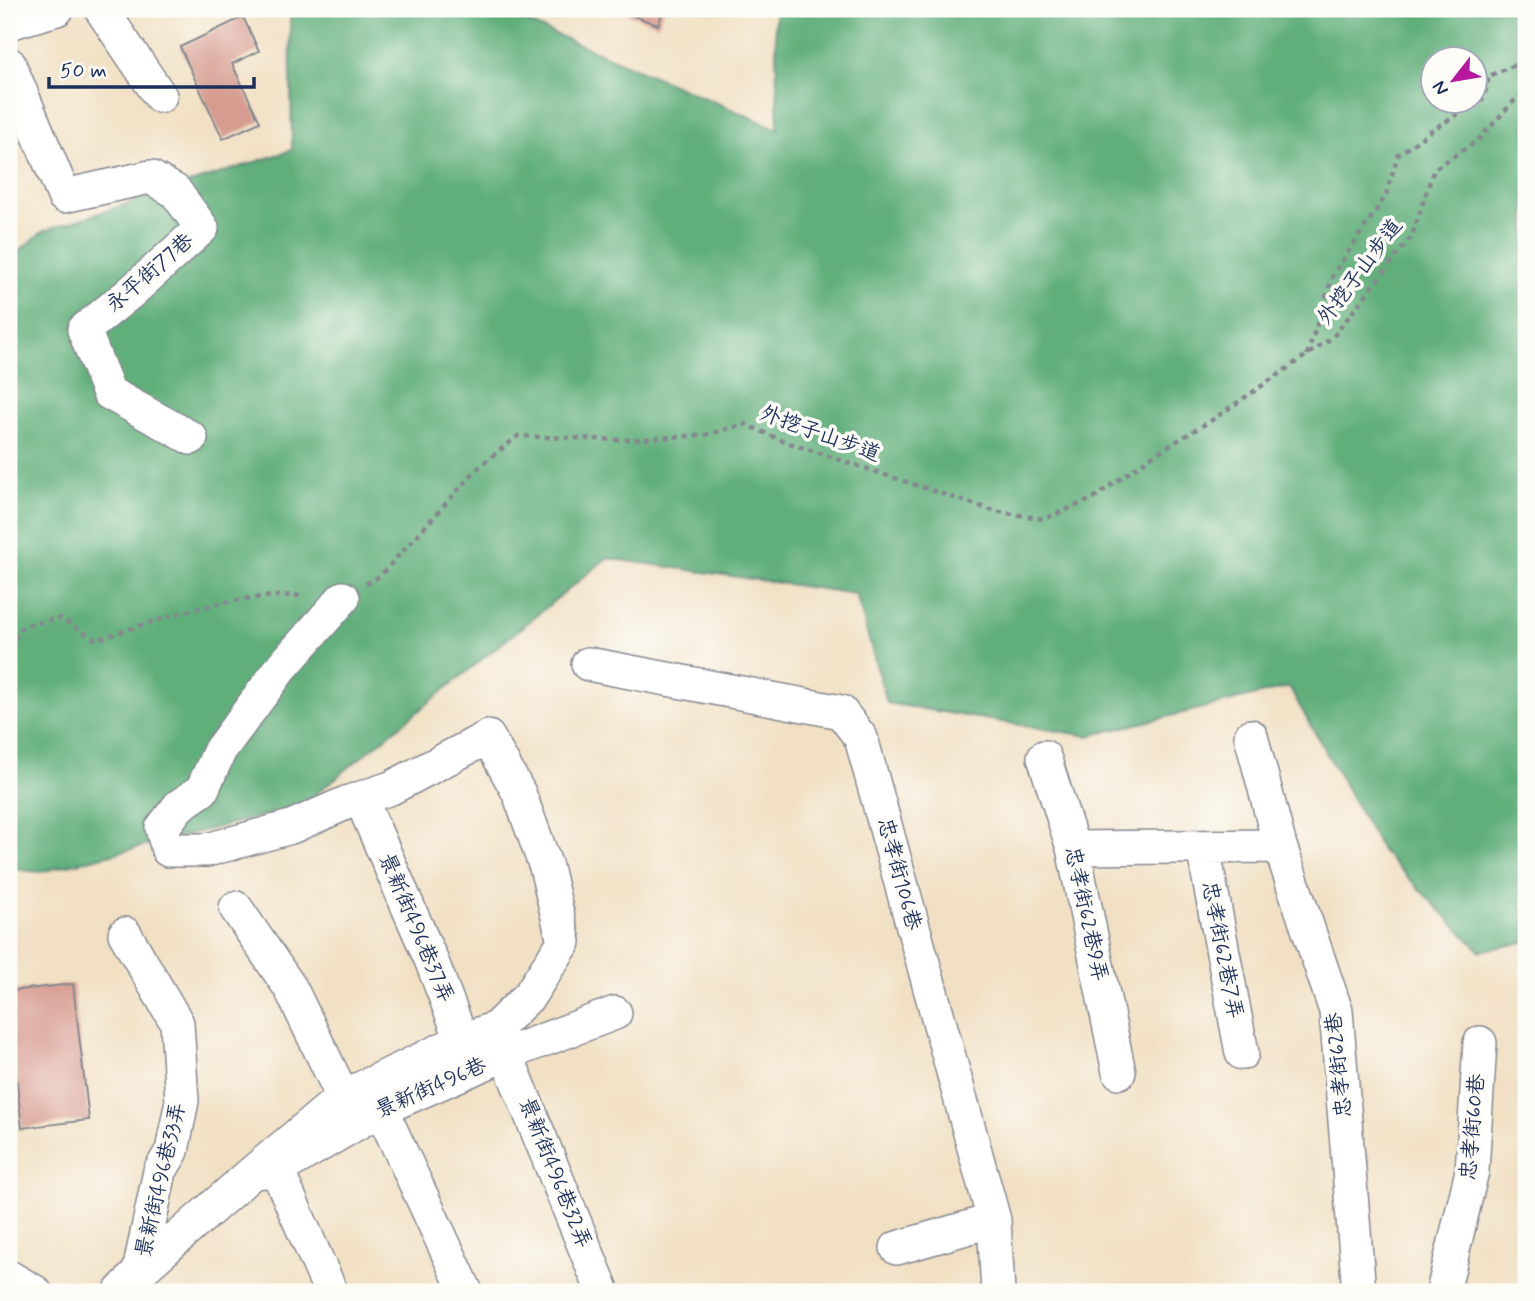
<svg xmlns="http://www.w3.org/2000/svg" width="1535" height="1301" viewBox="0 0 1535 1301" font-family="Mynerve,'LXGW WenKai TC',sans-serif">
<rect width="100%" height="100%" fill="#fdfcf7"/>
<filter id="ink" filterUnits="userSpaceOnUse"><feTurbulence type="fractalNoise" baseFrequency=".0143" numOctaves="2"/><feDisplacementMap in="SourceGraphic" scale="14" xChannelSelector="R" yChannelSelector="G"/><feConvolveMatrix kernelMatrix="1 2 1 2 8 2 1 2 1" color-interpolation-filters="sRGB"/></filter>
<filter id="wash" filterUnits="userSpaceOnUse"><feTurbulence type="fractalNoise" baseFrequency=".00686" numOctaves="4" result="noise"/><feDisplacementMap in="SourceGraphic" scale="28" xChannelSelector="R" yChannelSelector="G"/><feGaussianBlur stdDeviation="1.57" result="paint"/><feColorMatrix in="noise" values="0 0 0 0 0 0 0 0 0 0 0 0 0 0 0 0 0 1.4 0 .05"/><feComposite in="paint" operator="in"/></filter>
<g filter="url(#wash)">
<rect width="100%" height="100%" fill="#f1e0c3"/>
<path fill="#60af7a" stroke="#3e6f6c" stroke-width="2" fill-rule="evenodd" d="M290 9H500L503 12 778 129 775 9H1526V942L1480 951 1382 851 1289 687 1088 736 887 703 856 594 607 558 301 806 41 872 9 869V259L44 231 292 150ZM1434 60H1476V102H1434Z"/>
<g id="blocks">
<path fill="#d79b90" d="M615 9H664L658 25Z
M243 17 259 51 232 64 260 122 223 139 180 47Z
M73 984 89 1120 22 1128 9 1012V991Z"/>
</g>
</g>
<g filter="url(#ink)">
<use href="#blocks" fill-opacity="0" stroke="#868890" stroke-width="2"/>
<g fill="none" stroke-linecap="round" stroke-linejoin="round">
<defs>
<path id="minor" d="M101 9 160 96
M9 23 57 9
M9 64 64 196 150 177 175 191 202 228 130 293 84 330 109 393 191 438
M588 664 841 712 861 738 994 1220 998 1292
M1251 736 1280 846 1336 1011 1359 1292
M1044 757 1073 848 1119 1072
M368 815 432 962 462 1040
M1203 847 1242 1053
M1073 848 1280 846
M236 908 291 989 343 1097
M125 934 177 1023 182 1101 172 1151 160 1171 139 1272
M506 1054 603 1292
M381 1109 466 1292
M277 1170 331 1292
M253 1172 343 1097 462 1040 496 1028 529 996 564 942 546 867 519 793 488 737 391 788 346 803 291 827 207 850H168L162 828 179 806 202 790 220 750 281 668 343 598
M897 1248 994 1220
M9 1277 35 1292
M120 1292 139 1272 253 1172 277 1170 381 1109 506 1054 615 1013
M1443 1292 1472 1171 1480 1043"/>
</defs>
<use href="#minor" stroke="#868890" stroke-width="36"/>
<path stroke="#868890" stroke-width="4.5" stroke-dasharray="5 5" stroke-linecap="butt" d="M1307 355 1333 275 1386 195 1398 155 1432 130 1484 98 1489 76 1522 62
M366 584 380 576 481 465 518 436 622 440 705 435 745 424 783 441 994 511 1044 519 1092 499 1155 454 1212 420 1333 337 1412 236 1434 169 1477 141 1515 100 1526 92
M9 647 23 626 60 618 96 640C165 618 232 592 305 596"/>
<use href="#minor" stroke="#fff" stroke-width="33"/>
</g>
</g>
<g text-anchor="middle" dominant-baseline="central" stroke-width="7" stroke-linejoin="round" paint-order="stroke">
<g font-size="21" fill="#1b2f5e" stroke="#fdfcf7">
<text transform="translate(1360 272) rotate(-53)">外挖子山步道</text>
<text transform="translate(150 273) rotate(-41)">永平街77巷</text>
<text transform="translate(820 434) rotate(20)">外挖子山步道</text>
<text transform="translate(899 874) rotate(75)">忠孝街106巷</text>
<text transform="translate(1086 914) rotate(78)">忠孝街62巷9弄</text>
<text transform="translate(416 928) rotate(67)">景新街496巷37弄</text>
<text transform="translate(1222 950) rotate(79)">忠孝街62巷7弄</text>
<text transform="translate(1339 1065) rotate(-96)">忠孝街62巷</text>
<text transform="translate(431 1088) rotate(-24)">景新街496巷</text>
<text transform="translate(1473 1127) rotate(-85)">忠孝街60巷</text>
<text transform="translate(555 1173) rotate(68)">景新街496巷32弄</text>
<text transform="translate(161 1180) rotate(-77)">景新街496巷33弄</text>
</g>
</g>
<rect width="1535" height="1301" fill="none" stroke="#fdfcf7" stroke-width="35"/>
<g transform="translate(1454 80) rotate(239)"><circle r="33" fill="#fdfcf7" stroke="#a3aaba" stroke-width="2"/>
<path d="M0-5L12 26L0 18L-12 26Z" fill="#b5179e"/>
<text y="-10" font-size="19" font-weight="bold" text-anchor="middle" fill="#1b2f5e">N</text>
</g>
<path d="M49 77v10h205v-10" fill="none" stroke="#1b2f5e" stroke-width="3.5"/>
<text x="60" y="77" font-size="21" fill="#1b2f5e" stroke="#fdfcf7" stroke-width="5" paint-order="stroke">50 m</text>
</svg>
